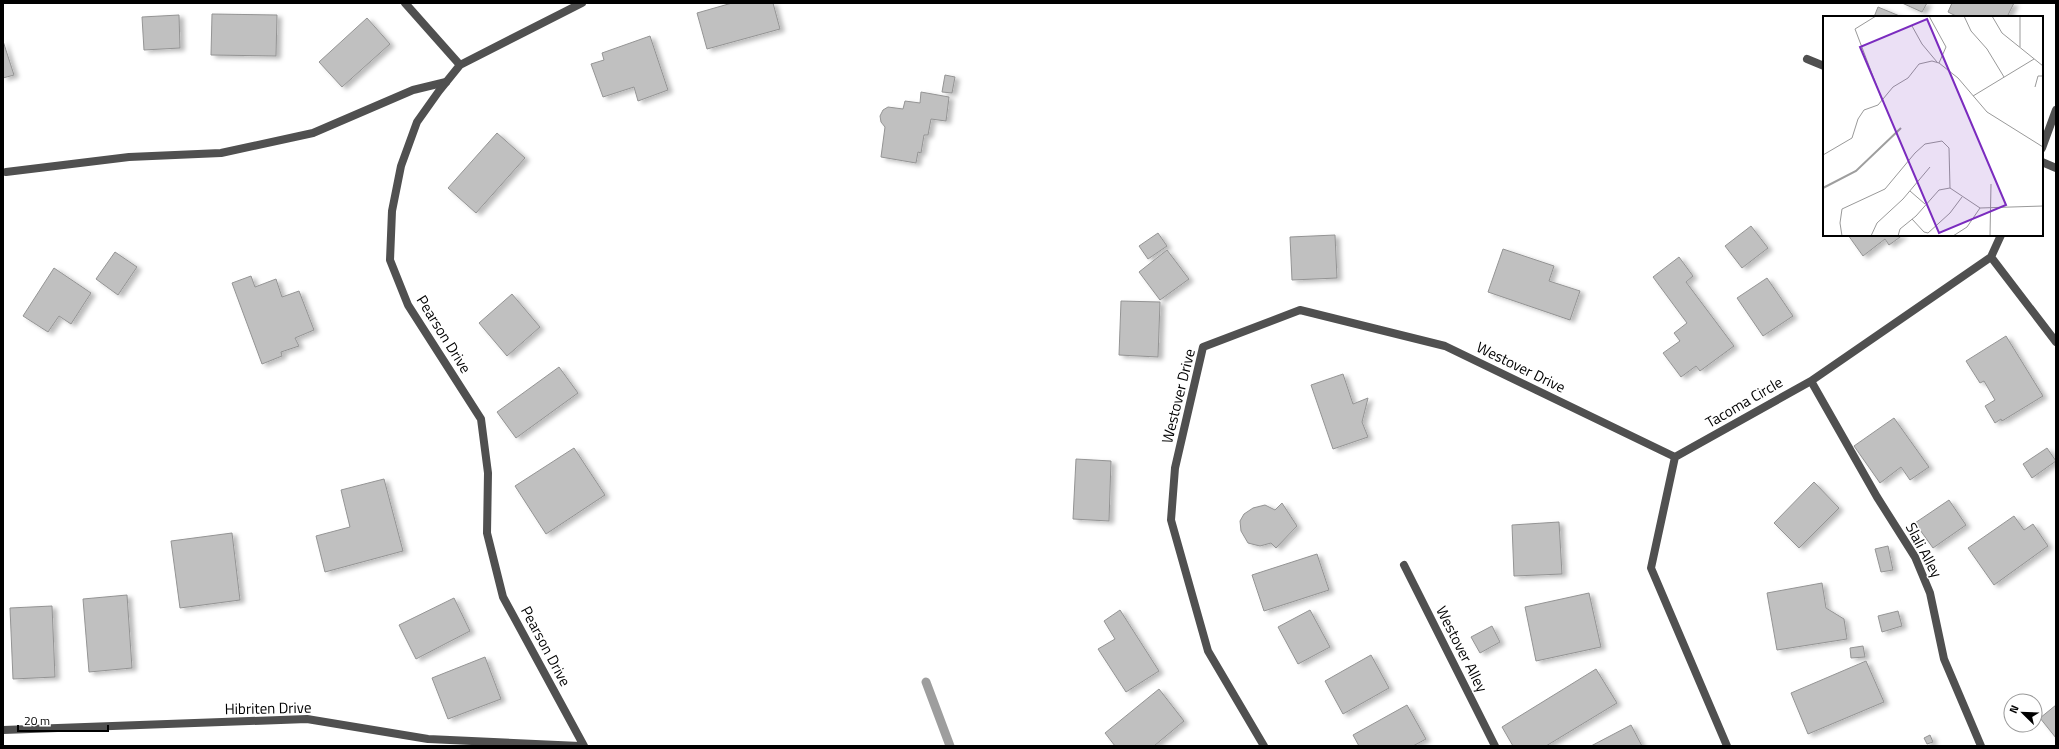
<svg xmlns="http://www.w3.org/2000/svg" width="2059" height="749" viewBox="0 0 2059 749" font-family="'Titillium Web',sans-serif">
<defs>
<filter id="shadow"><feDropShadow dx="4.5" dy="2.5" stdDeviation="2" flood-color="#0004"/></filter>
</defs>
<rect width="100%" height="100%" fill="#fff"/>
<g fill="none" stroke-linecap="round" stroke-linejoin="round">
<path stroke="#9e9e9e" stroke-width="9" d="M926 682 950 746"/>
</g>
<path fill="#c0c0c0" stroke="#949494" filter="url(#shadow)" d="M732 3H773L780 29 707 49 697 13Z
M1902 3H1927L1922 12Z
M1952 3H2014L2007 17H1958L1948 12Z
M1878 7 1902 17H1874Z
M212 14 277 15 276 56 211 55Z
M179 15 180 48 144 50 142 17Z
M367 18 390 44 342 87 319 62Z
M650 36 668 90 638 101 634 87 603 97 591 64 604 60 602 53Z
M3 41 14 75 3 78Z
M945 75 955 77 952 93 942 92Z
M921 92 949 97 946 121 931 119 928 135H924L921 153 918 152 916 163 881 157 885 127 881 122 880 116 883 110 888 107 903 109 905 101 920 103Z
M497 133 525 158 476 213 448 188Z
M1751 226 1768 248 1742 268 1725 246Z
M1158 233 1167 246 1148 259 1139 246Z
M1335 235 1337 278 1292 280 1290 237Z
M1848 235H1903L1889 245 1885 239 1863 256Z
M1503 249 1554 266 1549 281 1580 291 1570 320 1488 292Z
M1167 250 1189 279 1160 300 1139 272Z
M115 252 137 267 118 295 96 279Z
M1679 257 1693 276 1686 282 1734 346 1700 371 1696 366 1681 377 1663 353 1680 341 1674 333 1687 323 1653 277Z
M54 268 91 293 71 324 59 316 48 332 23 316Z
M251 276 255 287 276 279 282 297 299 291 314 330 295 338 299 346 281 352 282 356 262 364 232 283Z
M1767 278 1793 316 1763 336 1737 298Z
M512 294 540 327 507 356 479 323Z
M1121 301 1160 302 1158 357 1119 355Z
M2006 336 2043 396 2002 421 2001 419 1995 423 1985 406 1995 400 1984 381 1980 383 1966 361Z
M559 367 578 393 516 438 497 412Z
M1343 374 1353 404 1368 398 1362 422 1368 437 1333 449 1311 385Z
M1894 418 1929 467 1910 480 1901 467 1880 483 1854 446Z
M574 448 605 495 546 534 515 486Z
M2047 448 2056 461 2032 478 2023 464Z
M1076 459 1111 461 1109 521 1073 519Z
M384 479 403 551 325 572 316 536 350 527 341 490Z
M1814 482 1839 508 1799 548 1774 523Z
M1949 500 1966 525 1933 548 1915 523Z
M1282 503 1297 526 1276 548 1271 543 1260 546 1248 543 1241 531 1240 521 1244 514 1253 508 1265 505 1275 510Z
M2014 516 2024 530 2033 524 2048 546 1994 585 1968 548Z
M1559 522 1562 574 1514 576 1512 525Z
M232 533 240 600 180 608 171 541Z
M1888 546 1893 570 1881 572 1875 549Z
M1317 554 1329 590 1264 611 1252 575Z
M1822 583 1826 608 1844 619 1847 639 1777 650 1767 593Z
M1589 593 1601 647 1536 661 1525 607Z
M127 595 132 668 89 672 83 599Z
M454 598 470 631 416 659 399 625Z
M52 606 55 677 13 679 10 608Z
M1120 610 1159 671 1126 692 1098 649 1115 639 1104 621Z
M1310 610 1330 647 1298 664 1278 627Z
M1898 611 1902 626 1882 632 1878 616Z
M1492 626 1500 642 1480 653 1471 637Z
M1863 646 1865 657 1851 658 1850 648Z
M1371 655 1389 688 1343 714 1325 681Z
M485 657 501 699 448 719 432 678Z
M1866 661 1884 702 1808 734 1791 693Z
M1596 669 1617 703 1546 746H1513L1502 727Z
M1159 689 1184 721 1154 746H1115L1105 733Z
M1407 705 1426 739 1413 746H1359L1353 735Z
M2056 705V738L2040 718Z
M1631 725 1642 746H1591Z
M1930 735 1933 742 1927 744 1924 738Z"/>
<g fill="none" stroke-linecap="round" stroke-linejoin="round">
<path stroke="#505050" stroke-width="8" d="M6 172 129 157 221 153 313 133 413 90 446 82"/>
<path stroke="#505050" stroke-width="8" d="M405 3 460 65
M582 3 460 65 439 91 417 122 401 166 392 211 390 260 408 305 481 419 488 473 487 533 503 597 584 746
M1807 59 1824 66
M2042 148 2056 110
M2042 162 2056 168
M1991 257 2056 342
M1811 381 1877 497 1915 557 1930 593 1944 659 1981 746
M1404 565 1495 746
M3 730 307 719 428 739 580 746
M1264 746 1208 651 1171 520 1175 468 1203 347 1300 310 1445 346 1675 457
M1727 746 1651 568 1675 457 1811 381 1991 257 2001 235"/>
</g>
<g text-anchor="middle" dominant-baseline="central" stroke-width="3" stroke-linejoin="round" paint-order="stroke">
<g font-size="15" fill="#000" stroke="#fff">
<text transform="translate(444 334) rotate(58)">Pearson Drive</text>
<text transform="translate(1521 367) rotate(26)">Westover Drive</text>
<text transform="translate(1178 396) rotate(-76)">Westover Drive</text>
<text transform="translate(1744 402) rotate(-30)">Tacoma Circle</text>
<text transform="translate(1924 550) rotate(62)">Slali Alley</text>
<text transform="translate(546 646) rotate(62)">Pearson Drive</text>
<text transform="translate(1462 649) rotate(63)">Westover Alley</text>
<text transform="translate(268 708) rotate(-1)">Hibriten Drive</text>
</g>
</g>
<g transform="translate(1823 16)">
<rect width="220" height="220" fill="#fff"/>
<path fill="none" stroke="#9e9e9e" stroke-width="2" d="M0 172 33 155 78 112"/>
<path fill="none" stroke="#999" stroke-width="1" d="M53 0 32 13 59 84M106 0 123 31 116 47M141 0 148 15 164 33 181 61M169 0 179 17 220 50M197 0V31M89 10 99 28 114 46M212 71 215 60H220M150 80 211 43M0 139 29 122 35 103 41 94 55 89 70 71 85 62 96 48 109 45 116 47 135 62 164 96 220 131M87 175 102 188M89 203 101 216 105 217 127 197 139 181M19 220 17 207 19 193 62 173 92 137 102 128 119 125 126 132 127 172M48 220 54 207 80 183 107 151M75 220 77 213 93 200 116 174 127 172 157 192 220 190M130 220 144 211 157 192M167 220 168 168"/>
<path fill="#7b2cbf" fill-opacity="0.15" stroke="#7b2cbf" stroke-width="2" d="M104 3 183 189 116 217 37 31Z"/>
<rect width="220" height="220" fill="none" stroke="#000" stroke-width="2"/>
</g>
<rect width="2059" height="749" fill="none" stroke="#000000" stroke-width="8"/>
<g transform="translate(2023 713) rotate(293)"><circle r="19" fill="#ffffff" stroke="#999999"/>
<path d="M0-3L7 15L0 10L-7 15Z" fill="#000000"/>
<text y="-6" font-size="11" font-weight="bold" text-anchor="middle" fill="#000000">N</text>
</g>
<path d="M18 725v6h90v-6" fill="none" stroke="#000000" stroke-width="2"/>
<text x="24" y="725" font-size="12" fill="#000000" stroke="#ffffff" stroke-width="3" paint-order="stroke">20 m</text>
</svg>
